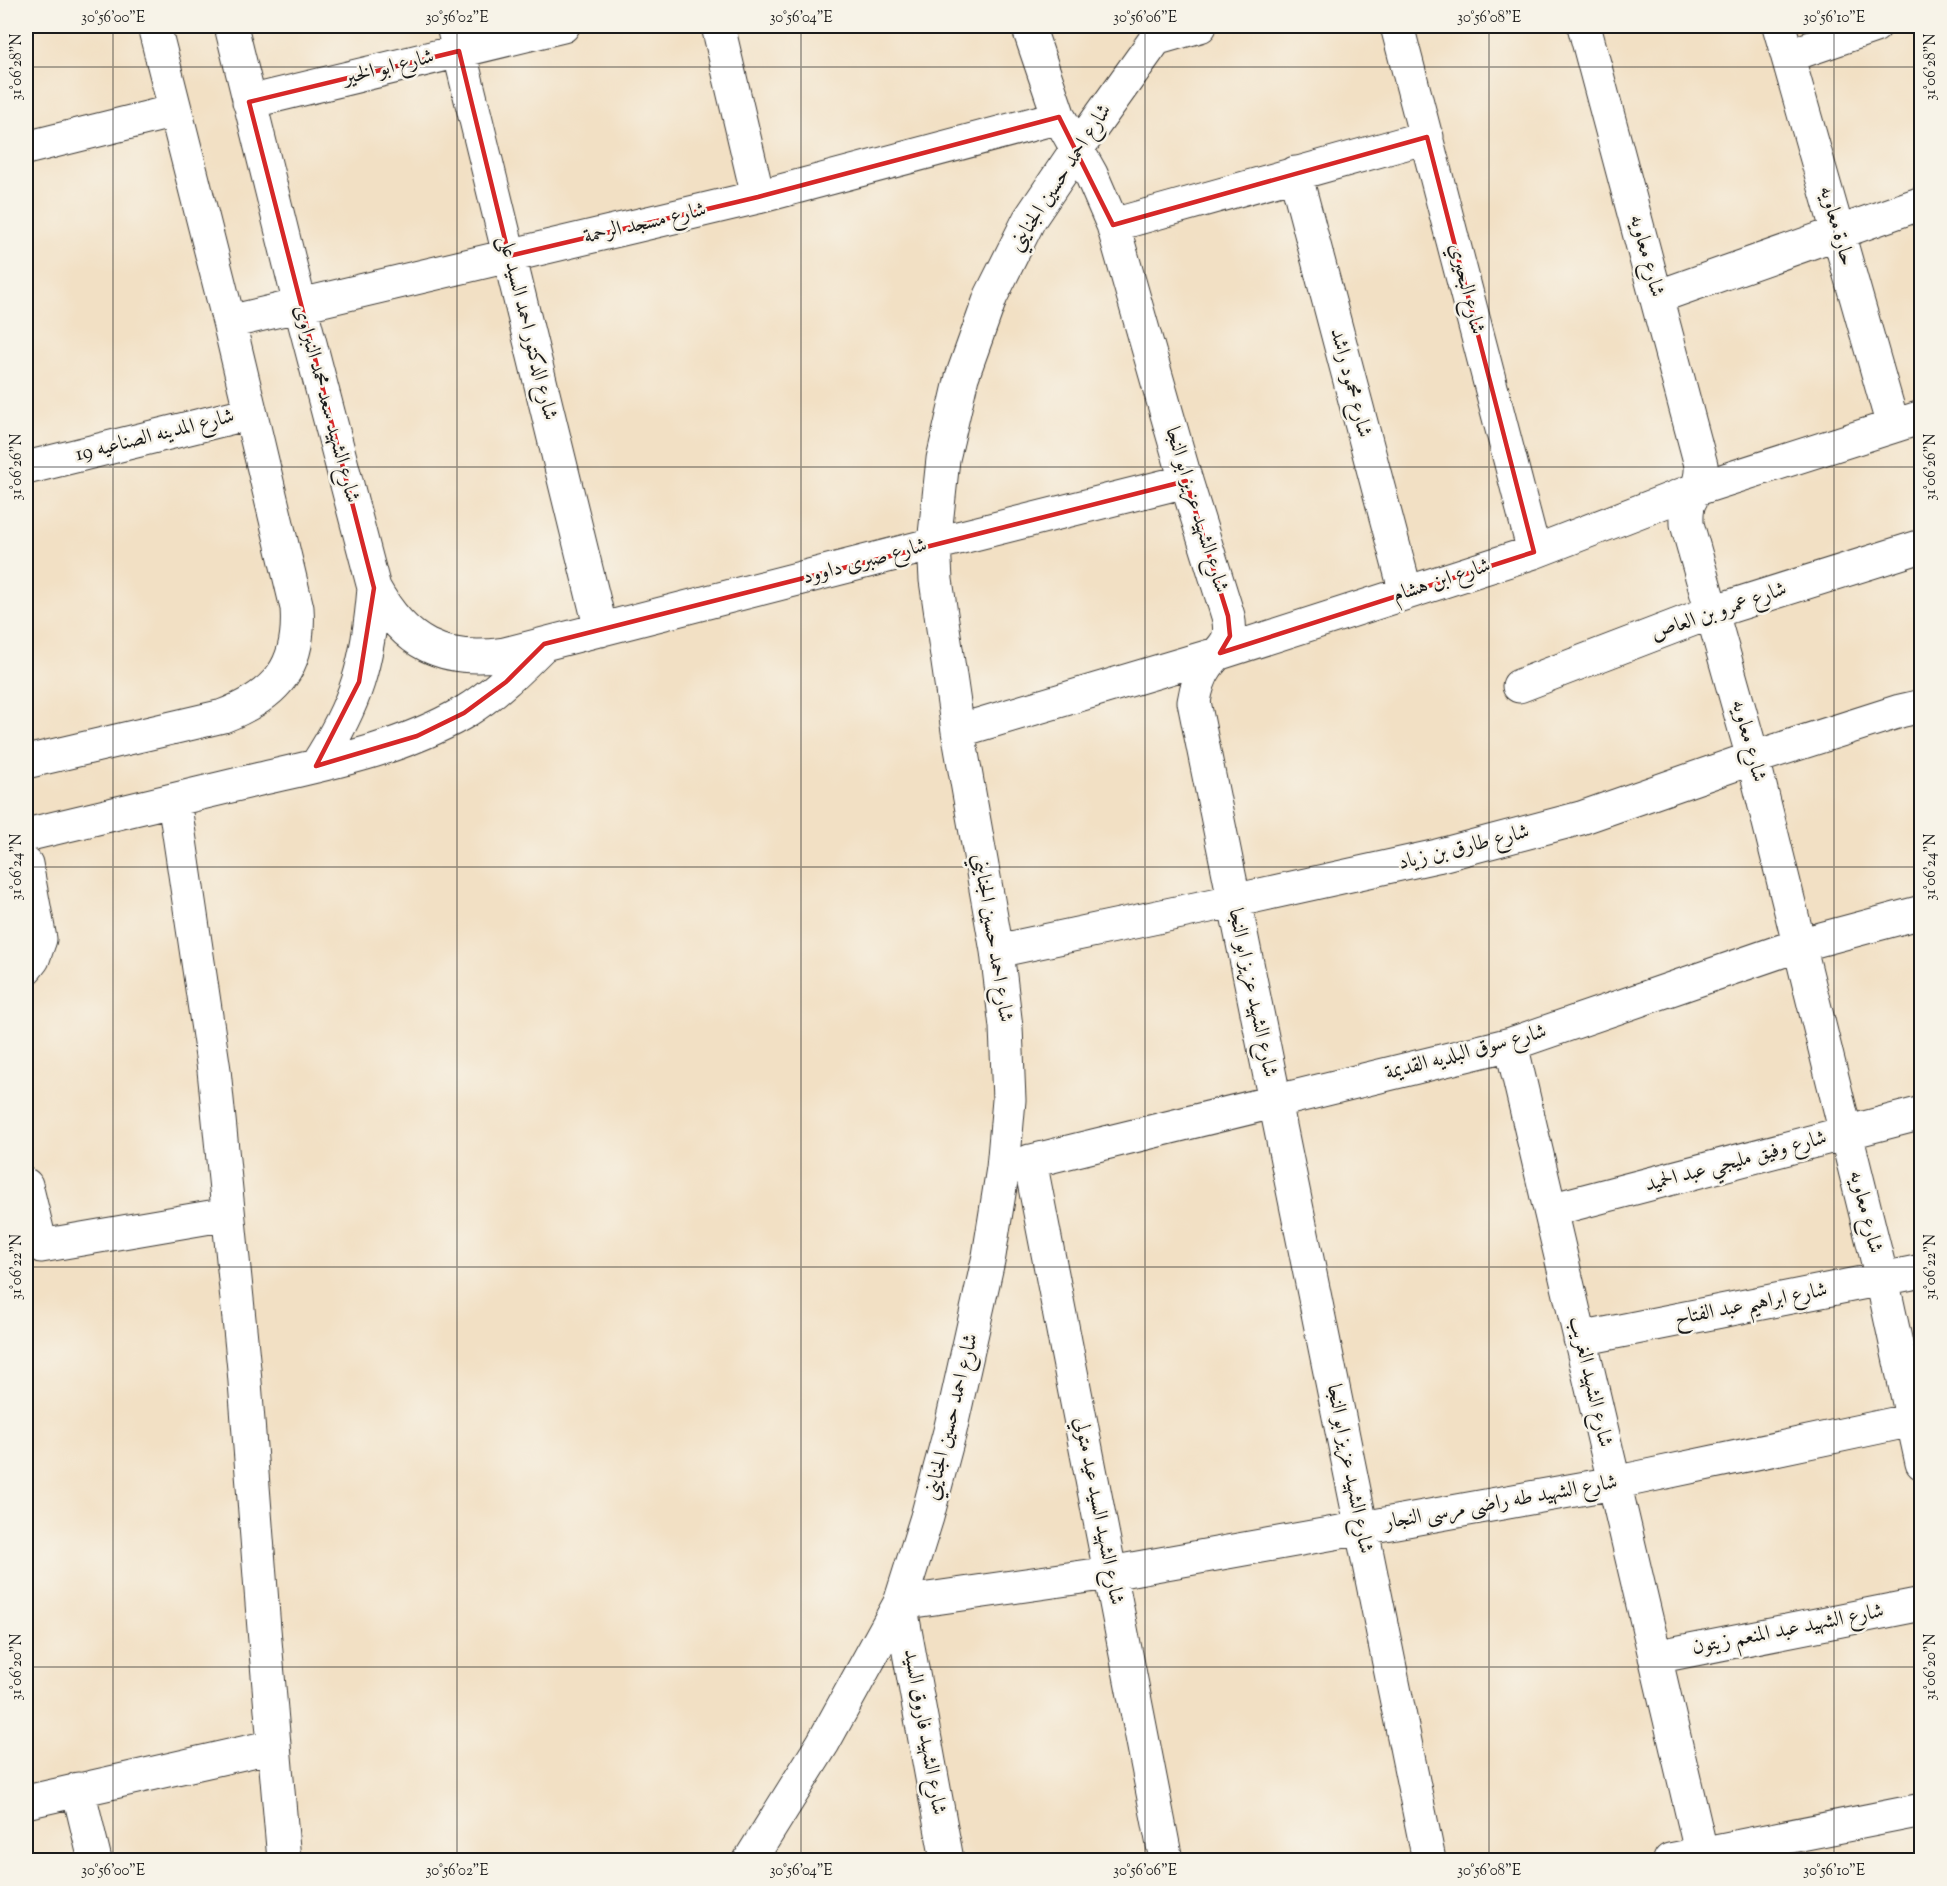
<svg xmlns="http://www.w3.org/2000/svg" width="1947" height="1886" viewBox="0 0 1947 1886" font-family="'Sorts Mill Goudy',Amiri,serif">
<rect width="100%" height="100%" fill="#f7f3e8"/>
<filter id="ink" filterUnits="userSpaceOnUse"><feTurbulence type="fractalNoise" baseFrequency=".0167" numOctaves="2"/><feDisplacementMap in="SourceGraphic" scale="12" xChannelSelector="R" yChannelSelector="G"/><feConvolveMatrix kernelMatrix="1 2 1 2 8 2 1 2 1" color-interpolation-filters="sRGB"/></filter>
<filter id="wash" filterUnits="userSpaceOnUse"><feTurbulence type="fractalNoise" baseFrequency=".008" numOctaves="4" result="noise"/><feDisplacementMap in="SourceGraphic" scale="24" xChannelSelector="R" yChannelSelector="G"/><feGaussianBlur stdDeviation="1.35" result="paint"/><feColorMatrix in="noise" values="0 0 0 0 0 0 0 0 0 0 0 0 0 0 0 0 0 1.4 0 .05"/><feComposite in="paint" operator="in"/></filter>
<g filter="url(#wash)">
<rect width="100%" height="100%" fill="#f2e0c4"/>
</g>
<g filter="url(#ink)">
<g fill="none" stroke-linecap="round" stroke-linejoin="round">
<defs>
<path id="minor" d="M231 26 300 305 374 588C405 644 442 663 505 654L934 544 1186 481
M453 26 601 630
M718 26 758 197
M1028 26 1059 117 1091 174 1113 225 1186 481 1228 616C1234 644 1222 646 1207 666 1199 677 1196 689 1194 702L1429 1860
M1397 26 1534 552
M1584 26 1701 465C1702 480 1697 486 1691 499 1686 507 1687 515 1687 524L1753 758 1882 1279 1922 1463
M1779 26 1893 426
M1155 39 1200 26
M1788 56 1875 26
M249 102 563 26
M26 148 175 111
M1295 173 1406 593
M1113 225 1427 137
M1657 297 1922 203
M229 322 758 197 1059 117
M26 468 250 413
M1519 686 1712 612 1922 546
M958 731 1220 653 1534 552 1697 489 1922 417
M26 762 223 716C277 695 301 666 297 608L229 322 154 26
M316 766C357 703 368 663 374 588
M174 800 214 1070 244 1369 264 1629 284 1860
M26 835C104 816 182 798 260 779 329 763 401 749 463 713 493 695 518 670 542 646
M26 864 40 939 33 959 26 968
M997 951 1233 901 1437 856 1581 818 1753 758 1900 711 1922 706
M1511 1044 1703 1860
M1030 1161 1166 1860
M1003 1168 1511 1044 1799 945 1922 912
M26 1185 41 1246 228 1214
M1550 1210 1922 1113
M1580 1339 1922 1271
M1655 1657 1922 1604
M78 1789 95 1860
M26 1802 274 1746
M750 1860 823 1743 900 1603 927 1517 950 1431 989 1256 1003 1168 1009 1100 1006 1027 997 951 958 731 936 580 934 544 943 459 962 377 991 296 1029 220 1077 149 1165 26
M947 1860 900 1603 1110 1573 1614 1483 1922 1418
M1670 1860 1922 1810"/>
</defs>
<use href="#minor" stroke="#3c3935" stroke-width="35"/>
<use href="#minor" stroke="#fff" stroke-width="33"/>
</g>
</g>
<path fill="none" stroke="#d62828" stroke-width="4.5" stroke-linejoin="round" d="M459 51 509 256 758 197 1059 117 1113 225 1427 137 1534 552 1220 653 1230 636 1228 616 1186 481 544 644 506 682 464 713 417 736 316 766 359 682 374 588 249 102Z"/>
<path fill="none" stroke="#1c1c1c" stroke-width="1.5" stroke-opacity="0.45" d="M113 26V1860M457 26V1860M801 26V1860M1145 26V1860M1489 26V1860M1834 26V1860M26 67H1922M26 467H1922M26 867H1922M26 1267H1922M26 1667H1922"/>
<g text-anchor="middle" dominant-baseline="central" stroke-width="5" stroke-linejoin="round" paint-order="stroke">
<g font-size="21" fill="#1c1c1c" stroke="#f7f3e8">
<text transform="translate(389 68) rotate(-14)">شارع ابو الخير</text>
<text transform="translate(1061 178) rotate(-57)">شارع احمد حسين الجنايني</text>
<text transform="translate(645 224) rotate(-13)">شارع مسجد الرحمة</text>
<text transform="translate(1836 226) rotate(74)">حارة معاويه</text>
<text transform="translate(1646 256) rotate(75)">شارع معاويه</text>
<text transform="translate(1466 289) rotate(76)">شارع البحيري</text>
<text transform="translate(527 328) rotate(76)">شارع الدكتور احمد السيد على</text>
<text transform="translate(1350 383) rotate(75)">شارع محمود راشد</text>
<text transform="translate(326 404) rotate(75)">شارع الشهيد سعد محمد النبراوى</text>
<text transform="translate(155 436) rotate(-14)">شارع المدينه الصناعيه 19</text>
<text transform="translate(1196 510) rotate(73)">شارع الشهيد عزيز ابو النجا</text>
<text transform="translate(865 562) rotate(-15)">شارع صبرى داوود</text>
<text transform="translate(1442 581) rotate(-18)">شارع ابن هشام</text>
<text transform="translate(1719 612) rotate(-19)">شارع عمرو بن العاص</text>
<text transform="translate(1748 741) rotate(75)">شارع معاويه</text>
<text transform="translate(1464 848) rotate(-14)">شارع طارق بن زياد</text>
<text transform="translate(992 938) rotate(81)">شارع احمد حسين الجنايني</text>
<text transform="translate(1252 993) rotate(78)">شارع الشهيد عزيز ابو النجا</text>
<text transform="translate(1466 1053) rotate(-15)">شارع سوق البلديه القديمة</text>
<text transform="translate(1736 1162) rotate(-15)">شارع وفيق مليجي عبد الحميد</text>
<text transform="translate(1865 1212) rotate(76)">شارع معاويه</text>
<text transform="translate(1751 1305) rotate(-11)">شارع ابراهيم عبد الفتاح</text>
<text transform="translate(1590 1382) rotate(77)">شارع الشهيد الغريب</text>
<text transform="translate(952 1417) rotate(-76)">شارع احمد حسين الجنايني</text>
<text transform="translate(1349 1469) rotate(79)">شارع الشهيد عزيز ابو النجا</text>
<text transform="translate(1501 1503) rotate(-10)">شارع الشهيد طه راضى مرسى النجار</text>
<text transform="translate(1098 1511) rotate(79)">شارع الشهيد السيد عيد متولي</text>
<text transform="translate(1788 1630) rotate(-11)">شارع الشهيد عبد المنعم زيتون</text>
<text transform="translate(924 1732) rotate(80)">شارع الشهيد فاروق السيد</text>
</g>
</g>
<rect width="1947" height="1886" fill="none" stroke="#f7f3e8" stroke-width="66"/>
<rect x="33" y="33" width="1881" height="1820" fill="none" stroke="#1c1c1c" stroke-width="2"/>
<g font-size="15" text-anchor="middle" fill="#1c1c1c">
<text x="113" y="22">30°56'00"E</text>
<text x="457" y="22">30°56'02"E</text>
<text x="801" y="22">30°56'04"E</text>
<text x="1145" y="22">30°56'06"E</text>
<text x="1489" y="22">30°56'08"E</text>
<text x="1834" y="22">30°56'10"E</text>
<text transform="translate(16 67) rotate(-90)" y="5">31°06'28"N</text>
<text transform="translate(1930 67) rotate(-90)" y="5">31°06'28"N</text>
<text transform="translate(16 467) rotate(-90)" y="5">31°06'26"N</text>
<text transform="translate(1930 467) rotate(-90)" y="5">31°06'26"N</text>
<text transform="translate(16 867) rotate(-90)" y="5">31°06'24"N</text>
<text transform="translate(1930 867) rotate(-90)" y="5">31°06'24"N</text>
<text transform="translate(16 1267) rotate(-90)" y="5">31°06'22"N</text>
<text transform="translate(1930 1267) rotate(-90)" y="5">31°06'22"N</text>
<text transform="translate(16 1667) rotate(-90)" y="5">31°06'20"N</text>
<text transform="translate(1930 1667) rotate(-90)" y="5">31°06'20"N</text>
<text x="113" y="1875">30°56'00"E</text>
<text x="457" y="1875">30°56'02"E</text>
<text x="801" y="1875">30°56'04"E</text>
<text x="1145" y="1875">30°56'06"E</text>
<text x="1489" y="1875">30°56'08"E</text>
<text x="1834" y="1875">30°56'10"E</text>
</g>
</svg>
